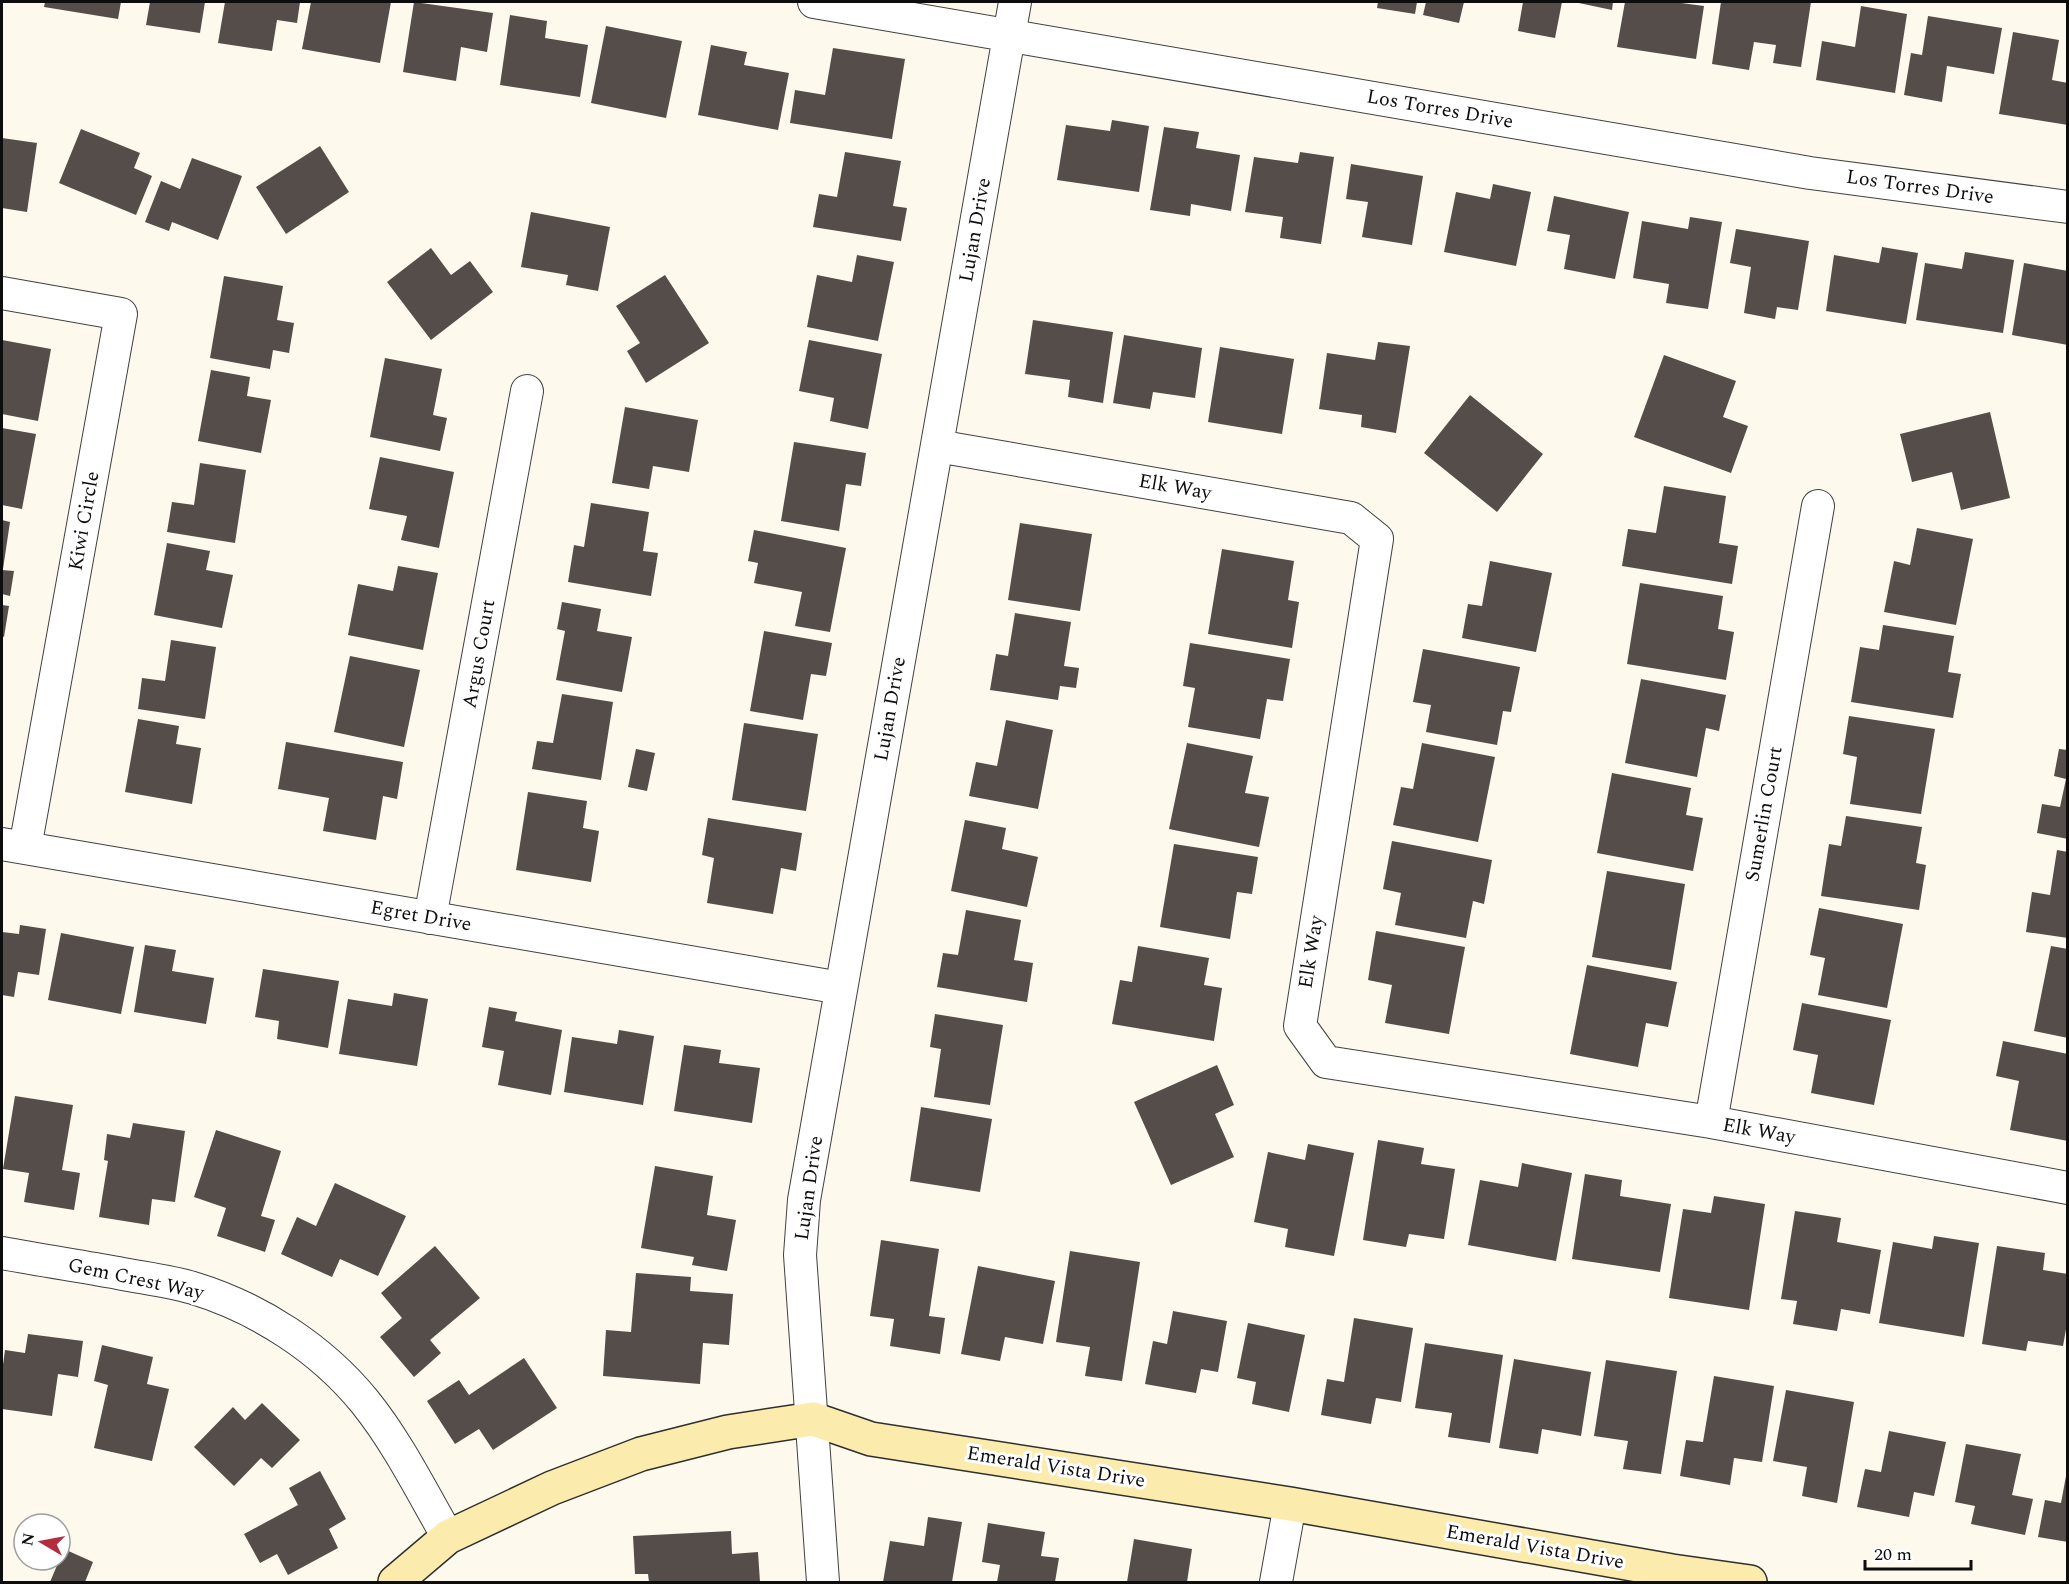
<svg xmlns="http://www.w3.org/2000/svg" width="2069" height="1584" viewBox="0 0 2069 1584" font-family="Spectral,serif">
<rect width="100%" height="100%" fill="#fef9ed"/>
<path fill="#554d4a" d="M45 2H121L118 19 44 7Z
M150 2H205L200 33 146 25Z
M225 2H300L297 23 277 20 272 51 218 43Z
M311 2H391L380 63 302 49Z
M414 2 493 13 487 52 461 47 456 81 403 72Z
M1378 2H1417L1415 14 1377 8Z
M1426 2H1464L1459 23 1423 15Z
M1523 2H1562L1555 38 1518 31Z
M1574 2H1613L1612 10Z
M1625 2H1674L1704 6 1696 59 1617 47Z
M1721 2H1811L1801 67 1773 63 1776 45 1754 42 1749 70 1712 64Z
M1861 6 1907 14 1895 93 1816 80 1822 41 1855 47Z
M510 15 547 21 545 38 588 45 580 97 500 85Z
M1928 16 2002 28 1994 74 1947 66 1942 102 1904 95 1911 53 1922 55Z
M606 26 682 41 666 118 591 103Z
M2013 32 2059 40 2052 80 2068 83V125L1999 114Z
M711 45 747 52 744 65 789 73 778 130 698 115Z
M833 48 905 59 892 139 790 123 795 90 825 95Z
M1112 120 1149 126 1139 192 1057 180 1066 125 1110 131Z
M1164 127 1199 132 1196 148 1240 155 1231 211 1191 204 1190 216 1150 210Z
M81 129 140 153 134 168 152 176 136 215 59 183Z
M2 138 37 143 27 212 2 208Z
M320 146 349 192 286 234 256 187Z
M845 152 901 161 893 206 907 208 901 241 813 227 819 194 837 197Z
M1300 152 1334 157 1321 244 1280 238 1283 217 1245 212 1254 157 1298 163Z
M192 158 242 176 218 240 172 222 169 231 145 222 161 181 180 189Z
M1351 164 1423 176 1412 245 1362 237 1368 202 1346 199Z
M1493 184 1531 192 1516 266 1444 252 1456 192 1490 199Z
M1554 196 1629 212 1615 279 1564 269 1570 235 1547 231Z
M531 212 610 227 598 291 566 285 568 275 521 267Z
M1690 217 1722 222 1708 309 1666 303 1669 284 1633 278 1642 221 1688 229Z
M1736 229 1809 241 1798 310 1777 307 1775 319 1744 313 1751 267 1730 263Z
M1882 247 1918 253 1906 324 1826 311 1834 255 1879 263Z
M431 248 451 275 470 261 493 292 431 340 387 282Z
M1965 252 2014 260 2003 333 1916 320 1925 263 1962 269Z
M857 255 894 262 878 341 807 327 817 275 852 282Z
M2024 263 2068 271V345L2012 335Z
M665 275 709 343 646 383 627 351 640 343 616 306Z
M224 276 283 286 277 320 294 323 289 353 273 350 270 369 210 358Z
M1033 320 1113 332 1103 403 1068 397 1070 380 1025 374Z
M1124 335 1202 348 1195 398 1153 392 1150 409 1113 403Z
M2 340 51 349 38 421 2 414Z
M809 340 882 354 868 429 830 421 834 398 799 391Z
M1378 342 1410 346 1396 433 1361 427 1362 415 1319 409 1327 353 1375 360Z
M1220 347 1294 359 1282 434 1208 422Z
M1664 355 1736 381 1723 417 1748 426 1731 473 1634 437Z
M385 358 442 369 433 415 447 418 440 451 370 437Z
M211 370 250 377 247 396 271 400 261 453 198 441Z
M1470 395 1543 454 1497 512 1424 453Z
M625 407 698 420 689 472 653 466 649 489 612 483Z
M1990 412 2010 498 1961 510 1952 472 1912 482 1900 434Z
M2 428 36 434 22 509 2 505Z
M794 442 866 453 861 486 846 484 839 531 781 521Z
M380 457 454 472 439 548 401 540 407 516 369 509Z
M200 463 246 470 235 543 167 532 172 502 194 505Z
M1664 486 1726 496 1719 543 1738 546 1732 584 1622 566 1628 529 1656 533Z
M591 503 649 512 643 551 658 553 651 596 568 582 574 545 584 547Z
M2 520 10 522 3 569H2Z
M1020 523 1092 534 1080 611 1008 600Z
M1917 528 1973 539 1956 625 1884 612 1894 561 1910 565Z
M754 530 846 548 830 632 795 626 802 592 754 583 758 563 748 561Z
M167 543 210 551 206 570 233 575 222 628 154 615Z
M1222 549 1294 561 1288 600 1299 602 1292 648 1208 634Z
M1490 561 1552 573 1536 652 1462 638 1468 604 1482 606Z
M398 566 438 573 423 650 348 635 358 584 393 591Z
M2 570 14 571 10 596 2 594Z
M1640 583 1723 596 1718 629 1734 632 1726 680 1627 664Z
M562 602 601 609 597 631 632 637 622 692 556 680 565 631 557 629Z
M2 605 9 606 4 637 2 636Z
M1015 613 1071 622 1064 666 1079 668 1076 688 1060 686 1058 700 990 690 996 654 1008 656Z
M1883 625 1954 636 1948 672 1961 674 1953 718 1851 702 1860 647 1879 650Z
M764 631 832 643 826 676 811 674 803 720 750 711Z
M171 640 216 647 205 719 138 709 142 678 165 681Z
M1190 643 1290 659 1283 701 1267 699 1260 739 1188 727 1195 688 1183 686Z
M1423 649 1520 667 1511 712 1503 711 1497 745 1426 732 1431 705 1413 702Z
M350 656 420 670 404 747 334 732Z
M1641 679 1726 695 1719 731 1706 728 1697 777 1625 763Z
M562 694 613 702 601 780 532 769 537 741 553 743Z
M1849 716 1935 729 1921 814 1850 804 1857 757 1843 754Z
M138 719 179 726 176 744 201 748 192 804 125 792Z
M1006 720 1053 730 1038 809 969 796 976 762 997 766Z
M744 723 818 734 806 811 732 800Z
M286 742 403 762 397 799 383 796 376 840 323 831 329 798 278 789Z
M1187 743 1253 756 1245 793 1269 797 1259 847 1169 829Z
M1422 743 1495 757 1478 842 1393 825 1401 787 1413 789Z
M636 749 655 753 647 791 628 787Z
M2059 749 2068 750V839L2037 833 2042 804 2060 807 2066 779 2054 776Z
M1612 773 1691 788 1686 815 1703 818 1693 871 1597 853Z
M528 792 587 801 583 828 599 831 591 882 516 870Z
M1846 816 1922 827 1916 863 1926 865 1919 910 1821 896 1829 844 1841 846Z
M708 818 802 833 796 871 781 868 773 914 707 903 714 858 702 855Z
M965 820 1006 828 1002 849 1038 857 1027 907 951 891Z
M1392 841 1492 860 1484 904 1473 901 1466 938 1395 925 1401 893 1383 889Z
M1174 844 1258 857 1252 894 1237 892 1230 939 1160 927Z
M2057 850 2068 852V938L2026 932 2032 892 2050 895Z
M1607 871 1685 884 1671 970 1592 957Z
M1819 908 1903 924 1887 1008 1818 995 1825 958 1810 955Z
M966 910 1021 920 1014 960 1033 963 1027 1002 937 987 943 953 958 955Z
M20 925 46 929 39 975 18 972 14 997 2 995V932L19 934Z
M1376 931 1465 947 1449 1034 1385 1023 1392 985 1368 980Z
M61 933 134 947 121 1014 48 1000Z
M145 945 176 950 172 971 214 978 206 1024 134 1012Z
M1138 946 1209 958 1204 985 1222 988 1214 1041 1112 1024 1120 980 1132 982Z
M2051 946 2068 949V1038L2034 1031Z
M1587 965 1677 982 1668 1027 1646 1023 1638 1067 1570 1054Z
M263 969 339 981 328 1048 277 1039 279 1021 255 1017Z
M394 993 428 999 417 1066 339 1054 348 999 392 1006Z
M1802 1003 1891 1020 1874 1105 1811 1093 1818 1055 1793 1050Z
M489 1007 517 1012 515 1021 562 1030 551 1095 498 1085 504 1051 482 1047Z
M935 1014 1003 1025 990 1105 934 1097 941 1049 930 1047Z
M619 1030 654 1036 643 1105 564 1092 572 1037 617 1044Z
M2003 1041 2068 1054V1141L2010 1130 2019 1081 1996 1076Z
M684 1045 721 1050 719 1063 760 1068 752 1123 674 1111Z
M1217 1065 1234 1105 1215 1114 1234 1157 1171 1185 1134 1102Z
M15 1096 73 1105 62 1170 80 1173 74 1210 24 1202 29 1173 3 1169Z
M921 1107 992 1119 980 1192 910 1181Z
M133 1123 185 1131 175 1202 152 1199 149 1225 99 1217 108 1161 104 1160 107 1134 130 1138Z
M216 1130 281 1151 261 1216 275 1220 265 1252 217 1236 226 1208 194 1197Z
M1378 1140 1424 1148 1421 1164 1455 1169 1444 1239 1409 1234 1406 1247 1363 1240Z
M1308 1144 1354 1153 1334 1256 1285 1247 1288 1229 1254 1222 1268 1152 1305 1160Z
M1522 1163 1572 1173 1556 1261 1468 1245 1480 1180 1518 1187Z
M655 1166 713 1176 707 1215 736 1220 727 1271 692 1265 694 1257 641 1248Z
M1585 1174 1622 1180 1620 1196 1671 1204 1660 1272 1572 1259Z
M335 1183 406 1216 378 1276 340 1259 332 1277 281 1254 297 1217 316 1226Z
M1714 1196 1765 1204 1749 1310 1669 1298 1683 1209 1711 1213Z
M1795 1211 1841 1218 1837 1242 1881 1250 1870 1314 1841 1309 1837 1331 1793 1324 1797 1301 1781 1299Z
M1934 1236 1979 1243 1964 1337 1879 1323 1893 1242 1932 1249Z
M881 1240 939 1249 929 1316 945 1318 940 1354 890 1346 894 1319 870 1316Z
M435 1246 480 1298 430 1340 441 1353 414 1377 380 1337 402 1318 381 1293Z
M1997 1246 2045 1253 2043 1270 2068 1274V1318L2063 1346 2028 1341 2026 1351 1982 1344Z
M1070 1251 1140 1262 1122 1381 1085 1376 1090 1347 1056 1342Z
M978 1266 1055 1281 1043 1344 1005 1337 1000 1361 961 1354Z
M636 1273 691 1277 690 1291 733 1294 729 1345 703 1343 700 1384 603 1376 606 1330 631 1332Z
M1173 1311 1227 1321 1218 1372 1201 1369 1196 1393 1145 1384 1153 1341 1167 1344Z
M1354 1318 1413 1328 1401 1402 1376 1398 1371 1424 1321 1415 1327 1379 1344 1382Z
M1248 1323 1305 1335 1289 1412 1252 1404 1256 1382 1237 1378Z
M28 1334 83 1341 78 1377 58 1374 52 1416 2 1409V1372L5 1350 25 1353Z
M1425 1343 1503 1355 1490 1443 1448 1437 1452 1413 1415 1408Z
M102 1345 153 1357 147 1384 169 1389 152 1461 94 1448 108 1385 94 1381Z
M524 1358 557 1408 493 1450 479 1429 455 1444 427 1401 459 1380 469 1395Z
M1514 1359 1591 1372 1581 1436 1542 1429 1538 1454 1499 1448Z
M1606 1360 1677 1371 1661 1474 1623 1469 1628 1441 1594 1436Z
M1714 1376 1774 1386 1762 1462 1734 1458 1730 1485 1680 1476 1686 1440 1703 1442Z
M1786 1390 1854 1402 1837 1503 1802 1496 1807 1467 1773 1461Z
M262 1403 300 1440 272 1468 261 1458 234 1486 194 1447 233 1407 245 1420Z
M1889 1431 1946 1442 1934 1496 1914 1492 1909 1517 1857 1507 1865 1469 1881 1472Z
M1966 1444 2021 1454 2012 1495 2033 1499 2025 1535 1971 1524 1975 1506 1955 1502Z
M320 1471 346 1519 329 1529 338 1548 288 1575 277 1554 260 1563 244 1534 298 1505 289 1488Z
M2066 1476 2068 1542 2038 1537 2045 1500 2061 1503Z
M928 1517 962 1522 952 1582H883L890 1541 924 1546Z
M988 1523 1045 1532 1041 1556 1059 1558 1055 1582H997L1000 1565 982 1562Z
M731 1531 732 1554 758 1552 760 1582H649L648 1574H635L633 1536Z
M1134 1539 1192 1549 1187 1582H1127Z
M64 1549 93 1562 85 1582H50Z"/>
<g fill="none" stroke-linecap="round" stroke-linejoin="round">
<defs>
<path id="street" d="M814 2 1810 173 2068 207
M2 293 121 314 25 848
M937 446 1351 518 1377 539 1300 1026 1326 1062 1711 1122 2068 1188
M2 844 841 988
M430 918 527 391
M1711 1122 1818 506
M2 1253C40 1260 79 1266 118 1273 143 1278 169 1281 193 1288 259 1308 322 1349 365 1402 398 1443 422 1492 448 1537
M823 1582 800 1255 804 1200 1015 2
M1276 1582 1290 1504"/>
<path id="secondary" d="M395 1582 448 1537 552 1488 641 1454 728 1432 813 1419 871 1439 1290 1504 1672 1571 1750 1582"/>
</defs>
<use href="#street" stroke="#404040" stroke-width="34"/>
<use href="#secondary" stroke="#2f2f2f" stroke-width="36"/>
<use href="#street" stroke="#fff" stroke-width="32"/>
<use href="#secondary" stroke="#fbebac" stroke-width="33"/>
</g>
<g text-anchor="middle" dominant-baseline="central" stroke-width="6" stroke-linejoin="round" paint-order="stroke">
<g font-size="20" fill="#0d0d0d" stroke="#fff">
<text transform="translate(1440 109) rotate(10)">Los Torres Drive</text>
<text transform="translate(1920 187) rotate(8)">Los Torres Drive</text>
<text transform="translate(975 230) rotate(-80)">Lujan Drive</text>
<text transform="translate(1175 487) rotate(10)">Elk Way</text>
<text transform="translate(84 521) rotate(-80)">Kiwi Circle</text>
<text transform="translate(479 654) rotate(-80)">Argus Court</text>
<text transform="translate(890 709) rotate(-80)">Lujan Drive</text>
<text transform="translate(1764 814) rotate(-80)">Sumerlin Court</text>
<text transform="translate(421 916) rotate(10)">Egret Drive</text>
<text transform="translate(1311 952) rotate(-81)">Elk Way</text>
<text transform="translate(1759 1131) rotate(10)">Elk Way</text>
<text transform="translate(809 1188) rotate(-82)">Lujan Drive</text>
<text transform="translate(136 1279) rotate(12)">Gem Crest Way</text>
<text transform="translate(1056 1467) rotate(9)">Emerald Vista Drive</text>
<text transform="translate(1535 1547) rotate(10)">Emerald Vista Drive</text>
</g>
</g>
<rect width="2069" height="1584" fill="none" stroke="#0d0d0d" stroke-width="6"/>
<g transform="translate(42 1542) rotate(280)"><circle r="28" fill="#ffffff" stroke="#9e9e9e" stroke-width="1.5"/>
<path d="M0-4.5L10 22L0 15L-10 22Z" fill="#b62c3f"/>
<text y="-9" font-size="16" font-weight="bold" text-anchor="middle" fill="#0d0d0d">N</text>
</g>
<path d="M1865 1560v9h106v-9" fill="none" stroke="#0d0d0d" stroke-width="3"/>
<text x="1874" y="1560" font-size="18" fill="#0d0d0d" stroke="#ffffff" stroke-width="4.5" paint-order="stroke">20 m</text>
</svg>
